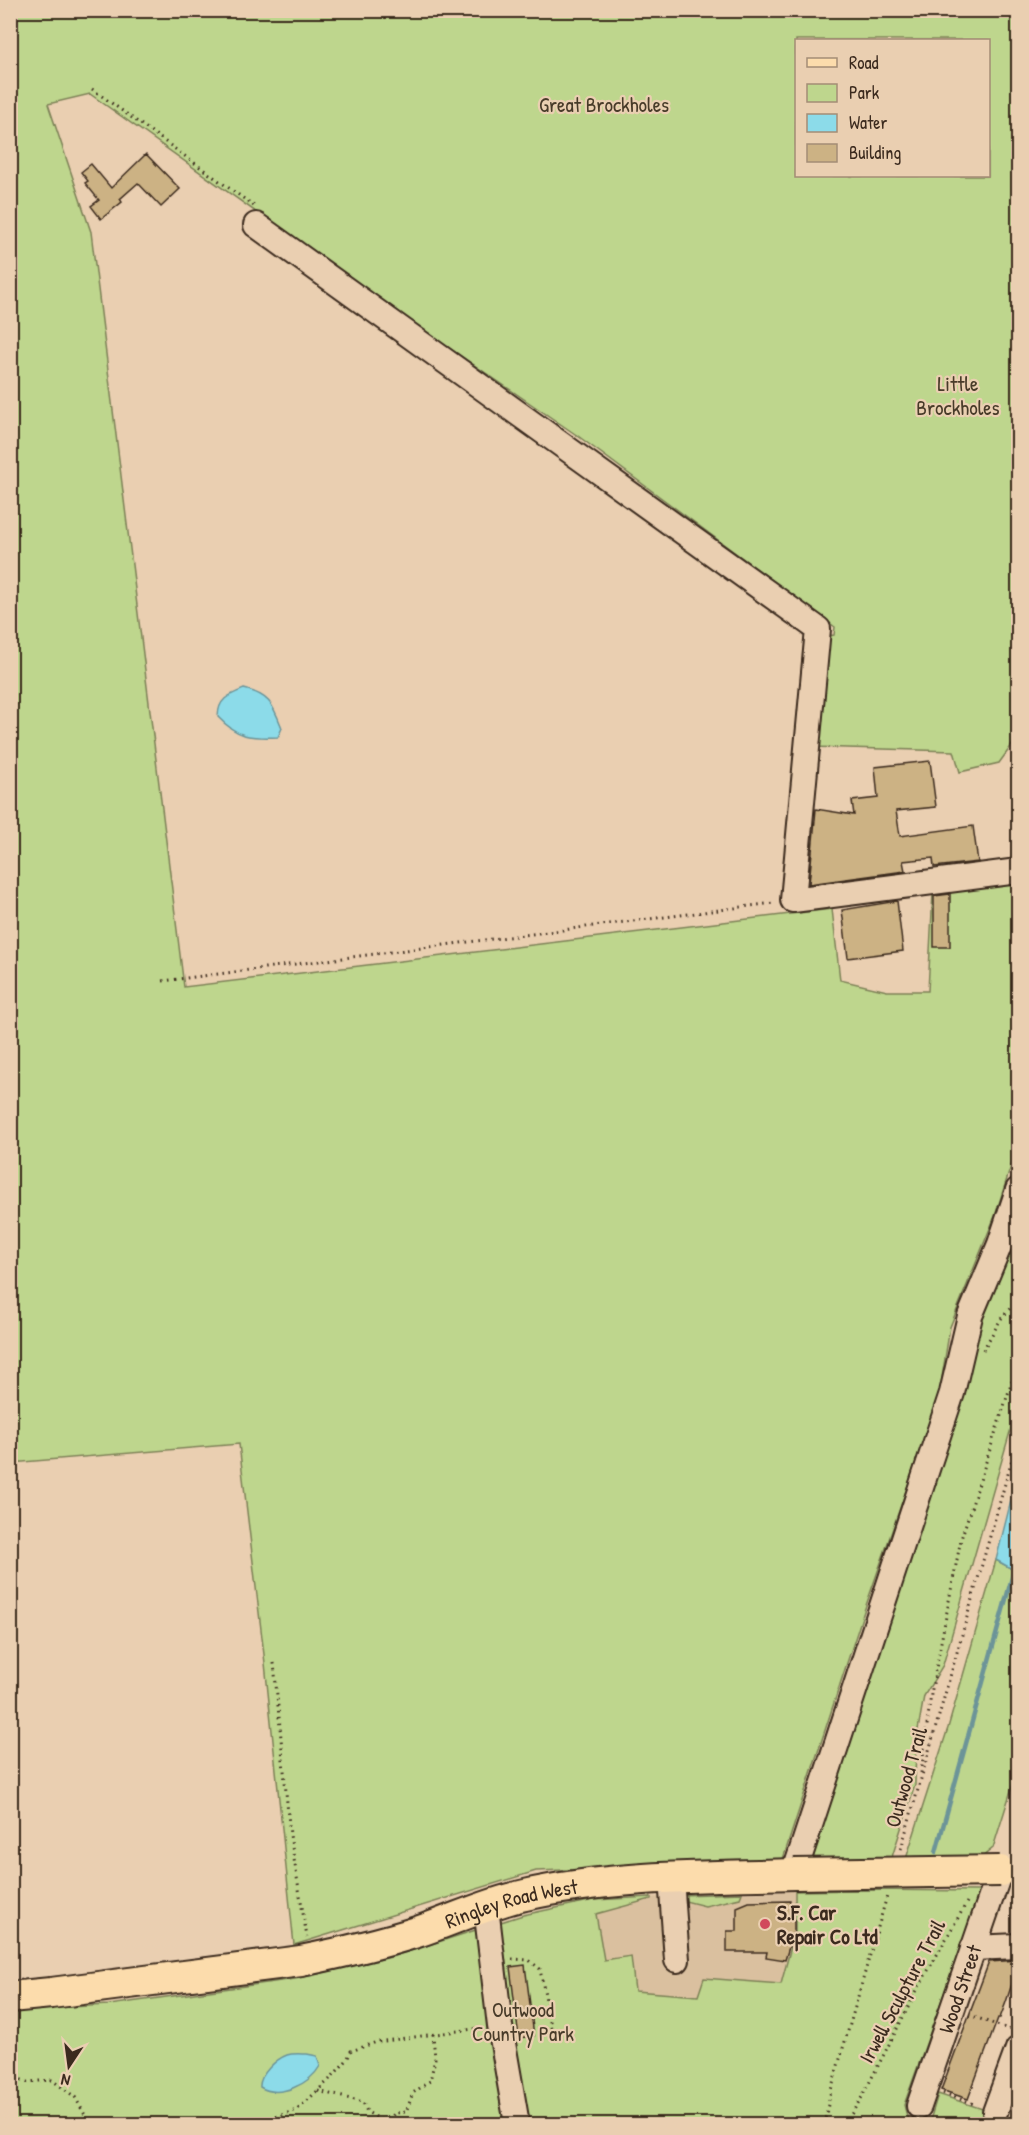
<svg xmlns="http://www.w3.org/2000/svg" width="1029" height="2135" viewBox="0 0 1029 2135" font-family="'Patrick Hand',sans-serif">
<rect width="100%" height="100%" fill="#eacfb1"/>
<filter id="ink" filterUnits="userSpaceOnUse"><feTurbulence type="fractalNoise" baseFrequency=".0167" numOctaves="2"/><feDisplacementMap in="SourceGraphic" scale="12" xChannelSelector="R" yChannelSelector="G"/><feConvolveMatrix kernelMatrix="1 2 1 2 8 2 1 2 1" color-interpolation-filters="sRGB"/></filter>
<g filter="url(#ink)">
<path fill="#dac09f" d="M795 1891V1932L781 1984 698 1996 634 1991 604 1960 594 1900Z"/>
<path fill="#bed68d" stroke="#7c8056" stroke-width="1.5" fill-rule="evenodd" d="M11 11H1018V737L999 763 960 772 954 751 812 747 827 670V636L834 635 835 627 578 436 398 313 90 94 48 104 91 232 184 987 832 909 840 980 887 991H928L933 892 1018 879V1144L995 1216 950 1327 939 1396 863 1614 782 1862 536 1871 294 1945 265 1663 239 1444 11 1463ZM796 40H988V176H796Z
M1018 1207V1404L943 1665 924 1696 916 1741 915 1785 891 1860 818 1863 813 1858 810 1849 975 1322Z
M996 1560 1014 1570 1018 1567V1768L993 1848 982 1857 905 1862 948 1728Z
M865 1890 981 1891 904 2105 908 2120 907 2124H11L10 2010 109 2005 295 1979 391 1957 523 1915 594 1900 651 1897V1899L596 1914 604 1960 631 1956 635 1991 698 1996 704 1978 781 1984 795 1932V1891Z
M742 1893 740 1898 705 1906 681 1900V1895Z
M938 2094 1018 2121V2124H929Z"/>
<path fill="#8cdbe9" stroke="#6c9498" stroke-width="1.5" d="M244 689C270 695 273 705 282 728L278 737C250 738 238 738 218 717 218 699 229 695 244 689Z
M1018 1473V1567L1014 1570 996 1560Z
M307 2054 317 2056 320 2066C310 2084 279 2099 260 2087 259 2075 276 2059 287 2055 293 2053 301 2054 307 2054Z"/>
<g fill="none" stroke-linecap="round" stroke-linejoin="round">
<path stroke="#6c9498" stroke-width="4.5" d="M936 1852 1014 1570"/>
</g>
<path fill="#ccb284" stroke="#3b2a1e" stroke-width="1.5" d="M146 154 180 189 161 207 138 183 120 199 122 202 101 219 91 206 99 200 85 183 88 181 81 172 91 164 111 188Z
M930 761 936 807 896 811 900 836 973 826 978 862 934 867 933 858 903 861 905 871 809 884 816 809 854 815 852 801 878 798 875 767Z
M950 894V947H934V896Z
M897 901 903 951 848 958 842 910Z
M790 1901V1918H794V1931L785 1960 766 1957 767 1952H727V1931H737V1907L749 1902Z
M1018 1960V1966L1006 2002 1000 2018H998L968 2099 941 2090 989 1962Z
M525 1965 534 2036 519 2038 510 1967Z"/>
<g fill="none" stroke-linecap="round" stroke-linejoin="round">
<defs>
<g id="minor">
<path d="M256 225 818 629 793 900 1018 871"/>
<path d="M794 1874 952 1393 970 1316 1000 1244 1018 1190"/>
<path d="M671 1878 677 1960"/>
<path d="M486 1907 500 2026 517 2124"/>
<path d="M973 1948 1018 1946"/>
<path id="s1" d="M919 2106 1000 1871"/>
<path d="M995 2112 1018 2049"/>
</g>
<g id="major">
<path id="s2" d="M10 1997 51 1993 301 1961C340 1953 379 1944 417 1932 453 1920 488 1903 525 1895 613 1875 705 1877 794 1874"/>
</g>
</defs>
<use href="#minor" stroke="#3b2a1e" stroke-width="28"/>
<use href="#major" stroke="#3b2a1e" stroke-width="34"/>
<path stroke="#3b2a1e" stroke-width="3" stroke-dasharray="1.5 4.5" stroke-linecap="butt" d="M92 89 254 206
M163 981 774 903
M983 1350 1001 1319 1018 1299
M274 1663 290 1835 307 1937
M921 1773 931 1694 961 1539 1018 1363
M901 1849 1018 1438
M512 1959 529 1960 540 1969 553 2037
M969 2015 1011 2030
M10 2075 27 2082 52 2080 75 2097 90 2124
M318 2091 363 2102 367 2112 385 2122
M943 2093 977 2105
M253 2124 297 2110 330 2079 347 2060 351 2051 377 2042 480 2028
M384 2124 395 2113 406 2112 413 2093 430 2081 435 2059 433 2034
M824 2124 831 2090 887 1896
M845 2124 862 2097 917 1990 967 1902"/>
<use href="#minor" stroke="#eacfb1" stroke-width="24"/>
<use href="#major" stroke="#fcdcac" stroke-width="30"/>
<defs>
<path id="major-bridge" d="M794 1874 1000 1871"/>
</defs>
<use href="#major-bridge" stroke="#3b2a1e" stroke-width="34" stroke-linecap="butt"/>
<use href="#major-bridge" stroke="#fcdcac" stroke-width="30"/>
</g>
</g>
<circle fill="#d1495b" stroke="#eacfb1" stroke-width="2" cx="765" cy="1924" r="6"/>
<g text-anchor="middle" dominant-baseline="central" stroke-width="4.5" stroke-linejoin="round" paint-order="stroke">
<g font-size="21" fill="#483b29" stroke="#eacfb1">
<text x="604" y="104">Great Brockholes</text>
<text x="958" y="383">Little<tspan x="958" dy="24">Brockholes</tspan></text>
<text x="523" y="2009">Outwood<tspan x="523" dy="24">Country Park</tspan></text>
</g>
<g font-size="21" fill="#3b2a1e" stroke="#eacfb1">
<text transform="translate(906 1777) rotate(-74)">Outwood Trail</text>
<text stroke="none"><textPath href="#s2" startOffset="512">Ringley Road West</textPath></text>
<text stroke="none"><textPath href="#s1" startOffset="124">Wood Street</textPath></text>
<text transform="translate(902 1991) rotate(-62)">Irwell Sculpture Trail</text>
</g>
<g font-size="21" font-weight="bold" fill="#3b2a1e" stroke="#eacfb1" text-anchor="start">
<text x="777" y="1912">S.F. Car<tspan x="777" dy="24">Repair Co Ltd</tspan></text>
</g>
</g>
<rect width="1029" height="2135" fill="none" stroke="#eacfb1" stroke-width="36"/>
<rect x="18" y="18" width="993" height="2099" fill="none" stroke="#3b2a1e" stroke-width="2" filter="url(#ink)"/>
<rect x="795" y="39" width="195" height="138" fill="#eacfb1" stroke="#a48d76" stroke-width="1.5"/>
<rect x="807" y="58" width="30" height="9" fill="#fcdcac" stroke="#a48d76" stroke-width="1.5"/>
<text x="849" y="69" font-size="18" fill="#3b2a1e">Road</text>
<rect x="807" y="84" width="30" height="18" fill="#bed68d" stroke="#a48d76" stroke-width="1.5"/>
<text x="849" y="99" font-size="18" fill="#3b2a1e">Park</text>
<rect x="807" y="114" width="30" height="18" fill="#8cdbe9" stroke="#a48d76" stroke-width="1.5"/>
<text x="849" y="129" font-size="18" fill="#3b2a1e">Water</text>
<rect x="807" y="144" width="30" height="18" fill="#ccb284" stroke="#a48d76" stroke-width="1.5"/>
<text x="849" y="159" font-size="18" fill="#3b2a1e">Building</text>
<g transform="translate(69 2066) rotate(193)" stroke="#eacfb1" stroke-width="4.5" paint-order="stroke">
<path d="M0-4.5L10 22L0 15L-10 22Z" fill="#3b2a1e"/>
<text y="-9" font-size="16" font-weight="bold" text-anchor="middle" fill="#3b2a1e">N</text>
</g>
</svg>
